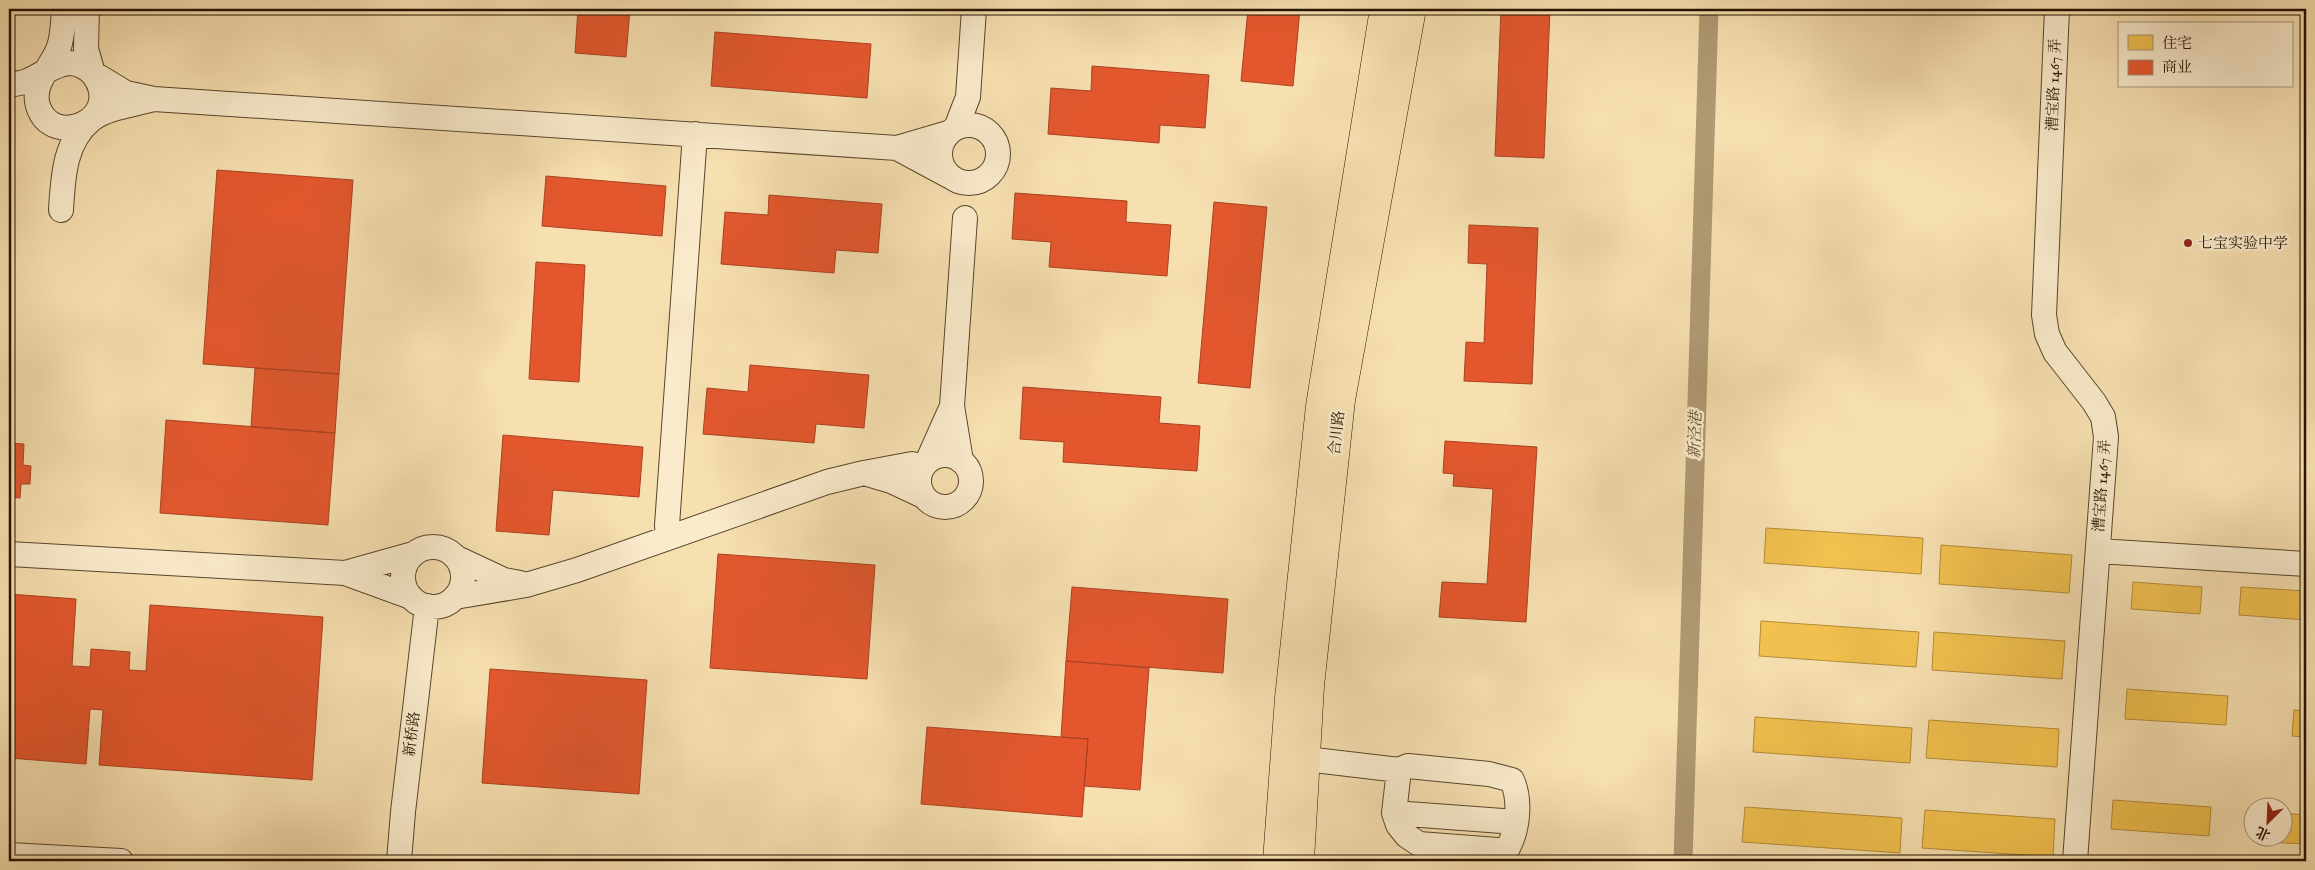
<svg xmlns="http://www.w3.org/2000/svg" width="2315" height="870" viewBox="0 0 2315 870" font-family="'IM FELL English','Noto Serif SC',serif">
<rect width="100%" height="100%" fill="#f7e0b0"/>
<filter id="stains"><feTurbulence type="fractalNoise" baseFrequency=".004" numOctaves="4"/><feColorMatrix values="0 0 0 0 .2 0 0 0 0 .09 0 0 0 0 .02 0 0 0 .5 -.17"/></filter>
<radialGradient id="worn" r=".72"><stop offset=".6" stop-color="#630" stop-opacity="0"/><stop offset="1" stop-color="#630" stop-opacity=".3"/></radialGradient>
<path fill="#f2c14e" stroke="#b48c37" d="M1766 528 1923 538 1921 574 1764 563Z
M1941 545 2072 555 2069 593 1939 584Z
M2133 582 2202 587 2200 614 2131 609Z
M2241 587 2306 591V620L2239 615Z
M1761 621 1919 632 1916 667 1759 656Z
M1934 632 2065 641 2062 679 1932 670Z
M2127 689 2228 696 2226 725 2125 719Z
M2294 710 2306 711V737L2292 736Z
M1755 717 1912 728 1910 763 1753 752Z
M1929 720 2059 729 2057 767 1926 758Z
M2113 800 2211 807 2209 836 2111 829Z
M1745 807 1902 818 1900 853 1742 842Z
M1925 810 2055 819 2053 857 1922 848Z
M2282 813 2306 815V844L2267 842 2268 838H2282Z"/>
<path fill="#e4572e" stroke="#aa4220" d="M578 9H630L626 57 575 53Z
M630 9H650V14L630 12Z
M1248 9H1300L1293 86 1241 81Z
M1501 9H1550L1544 158 1495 156Z
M715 32 871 44 867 98 711 86Z
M1092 66 1209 75 1205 128 1160 125 1159 143 1048 134 1051 88 1091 91Z
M217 170 353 180 339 374 203 364Z
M546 176 666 186 662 236 542 226Z
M1015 193 1127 201 1126 222 1171 225 1167 276 1049 267 1051 242 1012 239Z
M769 195 882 204 878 253 836 250 834 273 721 264 725 212 768 215Z
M1214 202 1267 207 1250 388 1198 383Z
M1469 225 1538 228 1532 384 1464 381 1466 342 1484 343 1487 264 1468 263Z
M536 262 585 265 579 382 529 379Z
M750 365 869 375 864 428 816 424 814 443 703 434 707 388 748 392Z
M255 368 339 374 335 433 251 427Z
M1023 387 1161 397 1159 423 1200 426 1197 471 1063 462 1064 442 1020 439Z
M166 420 335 433 328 525 160 513Z
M503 435 643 447 639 497 553 490 549 535 496 531Z
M1445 441 1537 447 1526 622 1439 617 1442 582 1487 584 1493 489 1453 486 1454 474 1443 473Z
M9 443 24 444 23 465 31 466 30 484H21L20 498 9 497Z
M718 554 875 565 867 679 710 668Z
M1072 587 1228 599 1223 673 1066 661Z
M9 594 76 599 72 666 90 667 91 649 130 652 129 670 146 671 150 605 323 617 312 780 99 765 103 710 90 709 86 764 9 758Z
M1066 661 1149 668 1140 790 1084 786 1088 739 1061 737Z
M490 669 647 680 639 794 482 783Z
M927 727 1088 739 1082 817 921 804Z"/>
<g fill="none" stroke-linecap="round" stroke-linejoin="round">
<path stroke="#af9a74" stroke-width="19" d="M1683 861 1709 9"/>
<defs>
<path id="minor" d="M87 9 86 49 93 73 126 93 154 99 897 148
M2057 9 2044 315 2047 334 2055 352 2094 402 2103 417 2106 437 2075 861
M9 85C15 84 22 83 27 81 42 75 54 64 69 63 79 63 90 69 95 77 123 120 52 150 38 106 31 83 52 67 59 47 63 35 63 21 64 9
M940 154a29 29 0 1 1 58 0a29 29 0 1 1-58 0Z
M956 128 968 97 974 9
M948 133 897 148 949 176
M61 210C63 178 64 142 91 120 106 108 132 105 150 100
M952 406 965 218
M919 481a26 26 0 1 1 52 0a26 26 0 1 1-52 0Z
M928 460 952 406 961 461
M922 467 912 464 864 473 891 481 923 496
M668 538 667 525 695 134
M403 577a30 30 0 1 1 60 0a30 30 0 1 1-60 0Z
M2098 551 2306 564
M9 554 345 573
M457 558 504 580 520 583
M411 597 345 573 413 554
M455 597 526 585 577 570 827 482 864 473
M1306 759 1399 770 1408 766 1489 774 1512 780C1521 800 1518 829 1508 848L1497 850 1419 844 1407 836 1398 825 1394 813 1399 770
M1394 813 1516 822
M9 855 121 861
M399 861 403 812 427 606"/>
<path id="major" d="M1277 861 1289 698 1320 406 1384 9
M1300 861 1310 686 1341 400 1412 9"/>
</defs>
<use href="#minor" stroke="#59462c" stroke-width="26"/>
<use href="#major" stroke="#241200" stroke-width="29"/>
<use href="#minor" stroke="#faebcc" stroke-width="24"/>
<use href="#major" stroke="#f7e0b0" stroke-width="28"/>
</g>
<circle fill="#8f2418" stroke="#faebcc" stroke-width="2" cx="2188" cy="243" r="5"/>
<g text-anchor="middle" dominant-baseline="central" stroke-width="5" stroke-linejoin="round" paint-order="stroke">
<g font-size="15" fill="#241200" stroke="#faebcc">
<text transform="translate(2054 85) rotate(-88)">漕宝路 1467 弄</text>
<text transform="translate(1337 433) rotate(-84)">合川路</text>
<text transform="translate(2102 486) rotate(-86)">漕宝路 1467 弄</text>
<text transform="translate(412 734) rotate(-83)">新桥路</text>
</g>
<g font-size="15" fill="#241200" stroke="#faebcc" text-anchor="start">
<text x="2198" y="243">七宝实验中学</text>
</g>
<g font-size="16" font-style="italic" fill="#634f34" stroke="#faebcc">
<text transform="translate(1696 435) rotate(-88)">新泾港</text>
</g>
</g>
<rect width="2315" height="870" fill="none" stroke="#f7e0b0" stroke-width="30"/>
<rect x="10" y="10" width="2295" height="850" fill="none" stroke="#241200" stroke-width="2.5"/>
<rect x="15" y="15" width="2285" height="840" fill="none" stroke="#241200"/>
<rect x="2118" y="22" width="175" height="65" fill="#faebcc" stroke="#a4947a"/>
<rect x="2128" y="35" width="25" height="15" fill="#f2c14e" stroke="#a4947a"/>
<text x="2162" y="48" font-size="15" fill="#241200">住宅</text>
<rect x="2128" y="60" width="25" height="15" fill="#e4572e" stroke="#a4947a"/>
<text x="2162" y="72" font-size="15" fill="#241200">商业</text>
<g transform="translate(2268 822) rotate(204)"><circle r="24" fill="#faebcc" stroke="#a4947a"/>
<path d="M0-4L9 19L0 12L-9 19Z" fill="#8f2418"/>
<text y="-8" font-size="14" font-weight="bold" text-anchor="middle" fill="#241200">北</text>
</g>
<rect width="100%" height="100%" filter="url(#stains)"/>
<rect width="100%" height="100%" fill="url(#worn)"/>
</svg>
